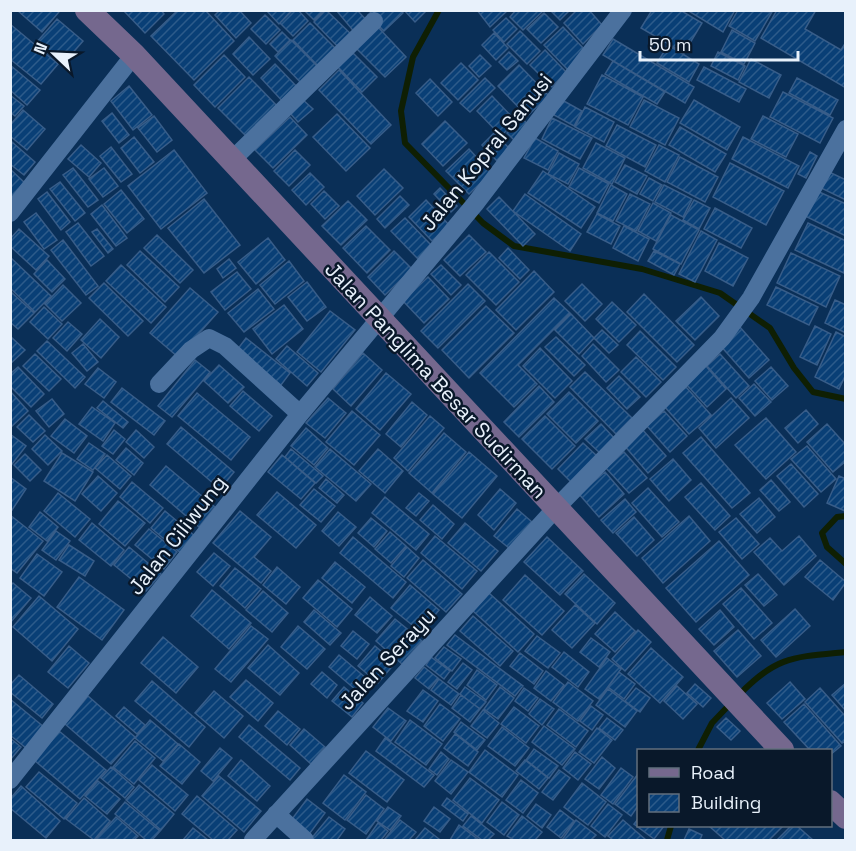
<svg xmlns="http://www.w3.org/2000/svg" width="856" height="851" viewBox="0 0 856 851" font-family="'Space Grotesk',sans-serif">
<defs>
<pattern id="building-hatch" width="6" height="6" patternUnits="userSpaceOnUse" patternTransform="scale(1.5)"><rect width="6" height="6" fill="#093f76"/><path d="M-1 1l2-2M0 6l6-6M5 7l2-2" fill="none" stroke="#2d5b8a"/></pattern>
</defs>
<rect width="100%" height="100%" fill="#0a2f57"/>
<g fill="none" stroke-linecap="round" stroke-linejoin="round">
<path stroke="#0f1f03" stroke-width="6" d="M439 10 413 57 401 111 405 143 483 223 514 246 642 269 720 293 770 328 794 368 813 392 846 399
M846 516 837 517 822 533 827 547 846 564
M739 695C776 656 794 657 846 652
M698 750 712 723 732 702
M667 840 671 826"/>
</g>
<path fill="url(#building-hatch)" stroke="#385d89" stroke-width="1.5" d="M17 10H58L59 12 42 32Z
M123 10H161L164 14 145 33Z
M178 10H205L234 41 194 80 151 36Z
M220 10H239L251 23 236 38 215 15Z
M266 10H292L279 24Z
M293 10H298L308 21 293 36 280 23Z
M304 10H324L314 20Z
M326 10 354 37 341 50 314 22Z
M336 10H357L368 22 356 34Z
M373 10H401L403 13 384 31 368 15Z
M404 10H427L415 22Z
M477 10H508L490 27Z
M516 10H543V11L523 30 510 17Z
M550 10H570L560 20Z
M577 10H589L602 25 583 44 564 23Z
M652 10H680L702 23 684 53 641 28Z
M687 10H735L723 32Z
M738 10 772 12 755 41 729 26Z
M777 10H816L805 29 841 50 846 42V88L761 38Z
M544 13 558 27 541 43 527 29Z
M265 15 280 30 266 44 251 29Z
M506 18 517 29 504 42 493 30Z
M57 19 83 41 62 65 36 43Z
M310 23 340 53 322 70 293 40Z
M10 24 58 64 41 84 10 59Z
M377 26 406 57 385 77 355 47Z
M563 27 587 52 568 70 544 45Z
M732 30 755 43 744 64 721 52Z
M520 31 540 51 527 64 507 44Z
M282 32 290 40 278 52 270 44Z
M494 33 508 48 496 60 482 45Z
M249 37 270 59 253 75 233 54Z
M613 39 694 87 685 103 603 55Z
M291 40 322 71 305 87 275 56Z
M668 45 699 64 689 82 657 63Z
M545 50 566 72 552 87 530 65Z
M509 52 518 61 507 70 499 62Z
M718 52 745 66 738 80 711 66Z
M353 53 377 77 362 92 338 67Z
M224 55 245 77 215 107 194 85Z
M480 55 491 66 479 77 469 66Z
M751 59 781 75 769 98 739 82Z
M613 61 665 92 657 104 605 74Z
M461 63 478 80 458 100 441 83Z
M275 64 300 90 285 104 261 78Z
M10 65 40 90 27 105 10 90Z
M519 65 549 96 527 116 498 86Z
M704 67 746 89 739 102 697 80Z
M339 70 391 125 371 144 319 90Z
M602 75 643 97 628 125 587 104Z
M249 77 282 111 251 141 218 108Z
M485 78 495 88 470 112 460 103Z
M797 78 838 100 830 115 789 93Z
M430 79 452 102 438 116 416 93Z
M129 86 152 115 133 130 111 101Z
M783 92 833 118 820 143 770 117Z
M10 95 24 106 15 116 10 112Z
M492 96 516 121 501 136 477 111Z
M302 99 313 109 298 122 289 112Z
M562 100 582 111 574 126 554 115Z
M644 100 679 118 665 145 630 127Z
M694 100 740 127 727 150 680 123Z
M585 107 614 122 604 142 575 127Z
M23 110 45 129 27 150 10 136V125Z
M112 113 129 135 119 143 102 121Z
M337 114 370 148 346 171 313 137Z
M154 116 172 140 157 152 138 128Z
M763 116 798 134 786 157 751 139Z
M290 117 307 135 273 168 255 150Z
M522 118 529 126 514 140 507 133Z
M552 118 592 138 580 159 542 139Z
M445 121 467 143 443 166 422 144Z
M617 125 656 145 645 167 606 146Z
M680 127 726 154 715 172 669 145Z
M494 133 510 149 497 161 482 145Z
M134 137 154 162 140 173 121 148Z
M743 137 799 166 788 188 732 159Z
M535 138 558 151 548 170 524 158Z
M12 142 35 162 24 175 10 164Z
M596 143 625 158 612 184 583 168Z
M81 145 101 163 89 177 68 159Z
M659 145 679 155 665 182 645 171Z
M111 147 132 174 121 182 100 156Z
M469 149 491 173 469 194 446 171Z
M174 150 207 193 161 229 128 186Z
M295 150 310 165 289 186 274 171Z
M810 152 817 156 806 178 798 174Z
M559 153 579 164 568 184 548 174Z
M680 157 718 177 705 202 667 182Z
M730 163 784 191 766 225 713 197Z
M625 165 647 176 637 194 615 182Z
M73 168 98 200 88 207 63 175Z
M104 168 118 186 103 197 89 179Z
M579 168 609 184 599 203 569 187Z
M10 169 26 184 10 200Z
M384 169 403 188 375 215 357 196Z
M543 171 595 207 581 228 528 193Z
M827 171 846 180V200L819 187Z
M310 173 324 187 306 205 292 190Z
M649 178 662 185 653 201 640 194Z
M60 182 85 213 75 221 50 189Z
M611 185 627 194 613 221 597 213Z
M664 185 692 199 683 217 655 202Z
M440 188 457 206 451 212 434 194Z
M121 190 144 219 127 233 104 204Z
M324 191 339 206 325 219 311 204Z
M817 191 846 204V236L805 216Z
M47 192 70 222 61 230 38 199Z
M525 194 581 234 570 251 513 211Z
M630 194 650 204 636 231 616 221Z
M400 196 409 205 385 228 377 219Z
M499 197 535 234 523 246 487 209Z
M204 199 240 245 204 273 168 228Z
M426 200 449 225 432 241 409 217Z
M694 200 710 208 699 229 683 220Z
M348 201 367 220 341 245 322 226Z
M653 203 671 213 656 241 638 231Z
M102 205 127 238 116 246 91 214Z
M715 208 752 228 741 248 704 229Z
M36 213 57 240 44 249 24 222Z
M597 214 620 226 611 244 587 232Z
M671 215 699 230 681 264 653 249Z
M405 218 431 245 418 259 391 231Z
M78 223 104 256 91 266 66 232Z
M808 223 846 241 844 273 795 250Z
M366 226 390 250 367 273 343 248Z
M624 226 649 239 638 261 613 248Z
M19 229 49 256 36 270 10 246V239Z
M97 229 113 249 108 253 92 232Z
M701 231 717 240 695 282 679 274Z
M157 235 193 270 180 283 144 248Z
M469 235 486 252 460 276 444 260Z
M268 238 285 260 256 284 238 262Z
M63 240 98 286 86 295 51 250Z
M719 243 748 258 733 286 705 271Z
M508 248 529 270 520 279 499 258Z
M140 251 179 287 165 302 127 265Z
M394 251 412 269 385 295 368 277Z
M654 251 680 264 674 275 648 261Z
M489 252 519 282 496 305 466 275Z
M791 253 840 276 826 307 777 283Z
M10 257 51 296 35 312 10 288Z
M229 259 236 268 223 278 217 269Z
M47 260 65 279 52 292 34 274Z
M289 261 304 281 275 304 260 285Z
M121 265 166 307 151 323 106 281Z
M441 265 461 285 451 295 431 274Z
M534 271 554 292 516 330 496 310Z
M237 272 251 289 225 310 211 292Z
M428 277 449 299 424 323 403 301Z
M307 282 326 307 307 321 288 297Z
M104 283 143 321 128 336 89 298Z
M468 284 485 301 438 348 421 331Z
M582 284 602 304 585 321 565 301Z
M63 285 81 303 62 321 45 304Z
M776 287 818 307 809 325 767 305Z
M190 288 218 312 178 357 150 333Z
M258 289 274 309 244 332 228 313Z
M10 291 34 313 18 329 10 322Z
M644 294 694 345 677 362 627 312Z
M701 297 719 316 695 340 676 321Z
M554 298 570 313 518 365 537 384 514 407 480 373Z
M835 300 846 305V333L825 323Z
M612 302 636 325 619 342 596 319Z
M284 305 303 329 272 354 253 329Z
M486 306 514 333 469 378 442 350Z
M44 307 62 324 48 339 30 322Z
M330 311 355 330 321 372 297 352Z
M571 314 594 338 579 354 555 330Z
M100 319 119 337 101 358 81 340Z
M68 322 82 334 67 351 53 338Z
M739 326 769 360 749 378 719 344Z
M815 326 831 334 817 365 800 357Z
M602 330 618 345 609 353 594 338Z
M640 331 676 367 663 380 627 345Z
M836 332 846 337V374L839 389 815 377Z
M10 336 25 350 10 364Z
M556 337 585 365 574 376 545 347Z
M246 338 290 373 281 385 237 350Z
M47 341 85 377 75 388 37 351Z
M83 344 98 362 87 371 72 353Z
M593 344 619 370 606 382 582 356Z
M287 346 318 373 307 386 276 359Z
M540 348 572 381 555 398 523 366Z
M363 353 382 370 351 406 333 389Z
M35 354 61 379 49 391 23 366Z
M720 354 749 386 736 398 707 366Z
M636 357 661 382 646 397 621 372Z
M195 360 210 372 172 417 158 406Z
M219 365 244 387 228 403 204 381Z
M705 365 726 389 707 407 685 383Z
M18 367 44 394 31 407 10 386V374Z
M771 367 788 386 772 400 755 381Z
M98 368 116 382 104 398 85 384Z
M585 372 632 418 616 434 570 387Z
M386 373 411 394 380 430 356 409Z
M619 376 640 397 627 409 607 388Z
M754 384 771 402 755 416 739 398Z
M539 386 554 402 519 437 504 422Z
M686 387 711 415 689 434 664 406Z
M122 388 165 421 154 435 111 402Z
M10 391 28 411 12 426 10 425Z
M243 391 272 416 259 431 230 406Z
M569 392 598 421 576 443 547 414Z
M197 393 250 437 231 460 178 416Z
M328 398 346 413 325 438 306 423Z
M731 398 749 418 716 448 699 428Z
M52 399 64 414 49 427 36 411Z
M103 401 128 422 123 428 97 408Z
M412 402 427 415 401 447 386 434Z
M92 407 115 423 103 441 79 424Z
M806 410 818 424 798 443 785 428Z
M352 411 380 435 354 465 326 442Z
M664 411 687 436 670 452 647 426Z
M29 415 45 431 33 442 17 427Z
M430 416 444 428 408 471 394 458Z
M545 416 575 446 552 469 522 439Z
M766 418 796 452 766 479 735 445Z
M65 419 87 436 74 453 51 436Z
M601 424 615 439 601 454 585 439Z
M827 424 846 445V461L833 472 807 442Z
M181 427 234 472 220 489 167 444Z
M306 428 328 448 314 465 291 446Z
M641 428 666 456 648 473 623 444Z
M114 430 125 439 113 454 102 446Z
M136 430 154 447 144 458 126 442Z
M444 433 466 452 432 493 409 473Z
M10 434 26 446 12 464 10 462Z
M45 435 62 451 48 465 32 449Z
M701 437 750 493 732 508 683 453Z
M89 443 105 454 93 470 77 459Z
M583 443 597 456 571 482 558 469Z
M807 446 836 479 821 492 791 459Z
M126 448 143 463 134 475 116 460Z
M291 449 323 476 316 483 285 457Z
M330 449 371 484 356 501 315 467Z
M378 449 403 471 385 493 359 471Z
M469 452 497 476 462 518 433 494Z
M624 452 647 478 629 493 606 468Z
M62 453 93 472 75 501 44 481Z
M25 454 41 470 30 481 14 465Z
M107 455 131 476 120 489 95 468Z
M282 455 315 483 301 499 268 472Z
M673 459 691 480 669 501 650 479Z
M791 464 818 494 804 507 777 476Z
M166 466 215 507 199 527 150 485Z
M605 472 624 494 599 517 579 494Z
M98 476 117 493 101 511 82 494Z
M839 476 846 479 845 511 827 503Z
M10 477 26 489 12 510 10 509Z
M326 479 344 495 337 503 319 488Z
M771 480 790 502 779 511 760 490Z
M132 482 163 508 150 523 120 497Z
M701 483 730 516 715 530 685 497Z
M648 488 679 522 662 537 632 503Z
M314 489 335 506 321 522 300 505Z
M500 489 516 503 494 530 478 515Z
M277 492 316 525 296 548 257 515Z
M58 493 90 519 75 537 44 511Z
M419 493 429 501 416 516 406 508Z
M385 497 429 534 416 550 372 513Z
M759 498 775 517 757 533 740 514Z
M625 499 636 512 613 533 601 520Z
M118 501 145 523 125 546 99 524Z
M433 505 454 524 442 539 420 520Z
M517 509 532 522 509 548 494 536Z
M165 511 196 537 182 554 151 528Z
M240 511 271 537 254 557 271 571 261 583 213 543Z
M40 512 58 527 47 541 29 527Z
M338 512 356 527 339 546 322 531Z
M10 515 43 541 17 573 10 568Z
M689 516 710 541 663 583 642 558Z
M634 517 654 540 637 556 616 533Z
M371 518 387 531 374 547 358 533Z
M736 518 759 544 742 559 719 532Z
M92 523 124 550 111 566 79 540Z
M465 523 498 551 481 571 448 543Z
M149 529 177 552 164 569 135 545Z
M56 531 70 541 56 560 42 550Z
M390 532 406 546 391 563 375 549Z
M435 536 477 571 462 589 421 553Z
M799 536 816 556 784 585 754 552 770 538 782 551Z
M353 537 406 582 393 598 340 553Z
M547 537 583 571 560 595 524 562Z
M719 541 749 575 696 622 666 588Z
M69 545 94 561 85 576 59 560Z
M129 547 161 574 146 591 114 565Z
M407 547 419 558 404 577 391 566Z
M214 553 230 566 213 586 197 572Z
M37 554 62 572 44 596 20 578Z
M423 560 462 594 446 612 407 578Z
M820 560 846 582 833 600 805 577Z
M335 562 365 587 352 603 322 578Z
M277 567 300 587 286 604 263 585Z
M235 568 261 589 245 608 220 586Z
M584 574 615 603 597 624 565 594Z
M758 574 777 595 764 606 745 585Z
M525 575 564 611 542 635 503 600Z
M79 577 124 610 102 640 57 607Z
M318 580 352 609 337 627 303 598Z
M13 583 31 598 10 623V586Z
M410 585 439 610 421 632 391 608Z
M741 588 772 623 754 639 723 604Z
M212 590 251 623 229 649 191 616Z
M263 591 288 613 272 632 246 610Z
M489 593 534 634 518 652 473 611Z
M39 596 78 629 52 661 13 627Z
M370 597 392 616 377 633 355 615Z
M575 605 595 623 572 648 552 630Z
M795 609 810 626 776 657 761 640Z
M314 610 341 633 330 645 304 622Z
M720 610 734 627 714 645 699 629Z
M615 612 635 631 615 652 595 634Z
M473 616 513 651 500 666 460 631Z
M395 619 422 641 402 664 376 641Z
M251 626 268 639 231 682 215 669Z
M298 626 325 649 307 669 281 647Z
M638 630 651 642 625 671 612 659Z
M738 630 761 656 737 677 714 651Z
M353 631 369 644 357 659 341 646Z
M455 635 523 686 515 696 447 645Z
M537 636 560 653 548 668 525 651Z
M163 637 198 667 176 693 141 663Z
M591 638 610 652 599 667 580 652Z
M268 645 299 673 280 695 248 668Z
M69 646 89 663 68 688 48 672Z
M375 646 395 663 378 683 358 666Z
M444 647 461 659 452 671 435 658Z
M651 648 683 677 660 703 628 674Z
M564 652 589 672 578 687 552 667Z
M520 653 543 671 534 684 510 666Z
M339 655 373 684 363 696 329 667Z
M431 657 450 671 444 679 426 665Z
M607 658 621 669 599 699 585 689Z
M463 663 472 670 457 689 448 682Z
M424 667 438 678 429 689 415 678Z
M477 670 497 685 486 700 467 685Z
M546 671 564 685 551 701 534 688Z
M322 672 337 685 327 698 311 684Z
M619 672 635 684 624 699 608 687Z
M19 675 53 704 42 718 10 692V685Z
M439 679 459 694 451 705 431 690Z
M246 680 273 703 258 721 230 697Z
M152 681 205 727 189 747 135 701Z
M568 682 593 701 578 721 553 702Z
M790 682 805 699 782 719 767 703Z
M846 683V711L832 695Z
M695 684 711 698 703 707 687 693Z
M677 686 697 704 683 719 664 701Z
M344 687 363 703 352 717 332 701Z
M465 687 486 702 480 709 460 694Z
M500 687 514 698 498 719 484 709Z
M524 688 538 698 528 711 515 701Z
M636 688 650 698 640 712 625 701Z
M820 688 846 717V741L842 743 805 702Z
M608 689 637 711 625 727 596 705Z
M423 690 438 701 423 722 407 711Z
M214 691 243 716 224 738 195 713Z
M461 695 480 709 470 722 452 708Z
M88 696 135 737 111 764 65 724Z
M10 699 44 727 26 748 10 735Z
M540 699 554 709 542 725 529 714Z
M440 704 460 719 443 741 424 726Z
M804 704 841 746 830 755V750H810L784 722Z
M591 706 603 715 592 730 580 721Z
M124 707 145 725 137 734 116 716Z
M514 707 539 726 526 743 501 724Z
M388 708 406 721 391 741 373 727Z
M559 709 588 731 576 747 547 725Z
M483 710 499 723 487 738 471 726Z
M278 711 300 729 287 745 265 726Z
M607 718 623 730 615 740 599 728Z
M726 718 740 731 731 740 717 727Z
M150 720 178 744 163 761 135 738Z
M410 720 442 744 426 765 395 742Z
M461 722 485 740 477 750 454 732Z
M249 725 300 768 290 780 239 737Z
M544 726 575 749 562 765 532 742Z
M502 727 529 748 515 766 488 746Z
M597 728 612 740 594 763 579 752Z
M304 729 325 747 311 764 290 745Z
M59 731 106 770 80 799 34 760Z
M455 734 478 752 468 766 444 748Z
M10 738 21 747 10 760Z
M385 738 434 775 424 787 376 751Z
M135 741 155 758 134 784 113 767Z
M179 744 200 762 182 784 160 766Z
M220 748 232 758 213 781 201 771Z
M534 749 558 766 549 778 526 760Z
M485 750 518 775 502 797 469 772Z
M366 751 404 780 387 802 349 773Z
M441 752 449 759 437 775 429 769Z
M575 752 591 764 578 780 563 768Z
M602 757 615 768 599 789 585 779Z
M241 760 270 786 257 801 228 776Z
M451 760 468 772 451 794 435 781Z
M525 760 548 778 539 789 516 771Z
M152 765 188 795 175 811 139 780Z
M111 767 134 787 125 798 101 778Z
M621 768 633 777 613 804 601 795Z
M559 770 570 778 553 800 542 792Z
M39 772 77 803 64 819 26 787Z
M638 774V806L631 816 615 804Z
M344 775 366 792 345 820 323 803Z
M219 776 261 811 244 832 202 796Z
M470 778 499 800 482 823 453 800Z
M521 780 538 793 523 813 506 800Z
M98 781 120 799 107 814 85 796Z
M582 783 606 802 588 825 564 807Z
M139 785 174 814 161 830 126 800Z
M21 786 60 821 46 838 10 808V799Z
M366 795 384 809 366 834 347 820Z
M197 796 237 830 228 840H213L182 814Z
M84 798 110 821 94 840 66 819Z
M447 798 468 814 463 821 442 805Z
M307 799 325 813 307 837 289 823Z
M125 802 160 831 152 840H146L115 814Z
M502 802 519 815 504 835 487 822Z
M536 804 551 815 542 828 527 816Z
M608 804 622 815 605 837 591 826Z
M388 807 401 816 390 830 377 821Z
M434 807 450 819 440 832 424 821Z
M560 810 574 821 561 838 547 827Z
M471 816 494 834 488 840H482L463 826Z
M522 816 542 832 535 840H514L507 836Z
M116 817 138 836 134 840 96 839Z
M329 817 345 829 337 840H310Z
M638 819V826H664L654 839 634 824Z
M400 820 416 832 409 840H384Z
M576 820 596 835 591 840H562Z
M623 820 646 840H613L608 836Z
M378 823 388 831 381 840H366Z
M459 825 479 840H450Z
M709 826H783L769 840H725Z
M791 826H797L813 840H777Z
M193 828 208 840H183Z
M425 828 439 839 438 840H415Z
M689 829 702 835 700 840H684Z"/>
<g fill="none" stroke-linecap="round" stroke-linejoin="round">
<path stroke="#4b719e" stroke-width="18" d="M232 160 374 21
M10 213 134 55
M159 384 191 350 209 338 225 346 300 414
M10 780 300 414 475 204 623 10
M276 814 305 840
M253 840 556 508 722 338 751 298 846 129"/>
<path stroke="#75688e" stroke-width="24" d="M87 10 134 55 782 750
M830 802 846 817"/>
</g>
<g text-anchor="middle" dominant-baseline="central" stroke-width="5" stroke-linejoin="round" paint-order="stroke">
<g font-size="21" fill="#e8f1fb" stroke="#09182a">
<text transform="translate(486 152) rotate(-51)">Jalan Kopral Sanusi</text>
<text transform="translate(436 380) rotate(47)">Jalan Panglima Besar Sudirman</text>
<text transform="translate(177 535) rotate(-52)">Jalan Ciliwung</text>
<text transform="translate(387 659) rotate(-47)">Jalan Serayu</text>
</g>
</g>
<rect width="856" height="851" fill="none" stroke="#e8f1fb" stroke-width="24"/>
<rect x="637" y="749" width="195" height="78" fill="#09182a" stroke="#626f7e" stroke-width="1.5"/>
<rect x="649" y="768" width="30" height="9" fill="#75688e" stroke="#626f7e" stroke-width="1.5"/>
<text x="691" y="779" font-size="18" fill="#e8f1fb">Road</text>
<rect x="649" y="794" width="30" height="18" fill="url(#building-hatch)" stroke="#626f7e" stroke-width="1.5"/>
<text x="691" y="809" font-size="18" fill="#e8f1fb">Building</text>
<g transform="translate(54 54) rotate(293)" stroke="#09182a" stroke-width="4.5" paint-order="stroke">
<path d="M0-4.5L10 22L0 15L-10 22Z" fill="#e8f1fb"/>
<text y="-9" font-size="16" font-weight="bold" text-anchor="middle" fill="#e8f1fb">N</text>
</g>
<path d="M640 51v9h158v-9" fill="none" stroke="#e8f1fb" stroke-width="3"/>
<text x="649" y="51" font-size="18" fill="#e8f1fb" stroke="#09182a" stroke-width="4.5" paint-order="stroke">50 m</text>
</svg>
